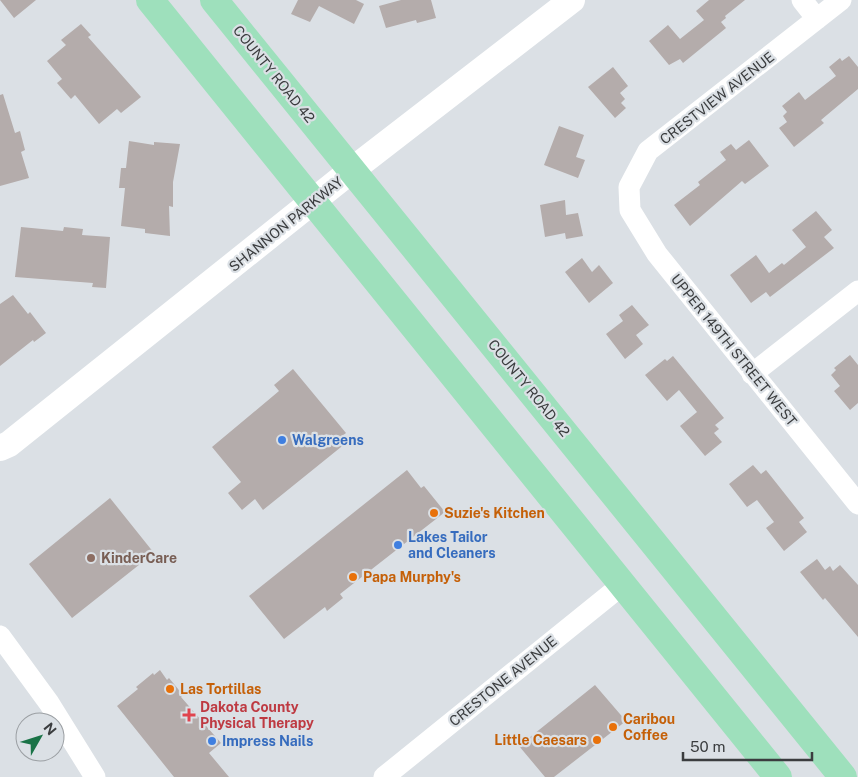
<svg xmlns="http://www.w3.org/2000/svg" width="858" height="777" viewBox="0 0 858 777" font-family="'Public Sans',sans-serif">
<rect width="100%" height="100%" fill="#dbe0e5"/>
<path fill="#b4acab" d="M0 0H36L14 18Z
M298 0H356L364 4 354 24 319 6 310 22 291 14Z
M401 0H431L436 18 417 23 416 20 386 28 379 6Z
M709 0H745L725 16 726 18 721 22 726 28 683 63 680 59 669 65 649 41 668 25 680 39 704 20 696 11Z
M81 24 91 35 88 37 141 97 121 113 117 109 99 124 75 95 71 99 57 83 62 79 47 61 66 45 61 40Z
M849 56 858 67V89L821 120 824 123 794 147 779 128 787 122 783 116 787 112 782 106 799 92 805 100 836 76 829 67 840 58 842 61Z
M613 67 628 86 620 93 625 99 621 103 626 108 615 118 588 87Z
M3 94 15 133 20 131 25 150 21 152 29 178 0 186V95Z
M559 126 584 135 576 157 585 160 578 178 544 165Z
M749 140 769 166 745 184 742 181 690 226 674 205 700 185 698 182 726 160 720 152 731 144 736 150Z
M129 141 154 145V142L180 144 173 182V207L169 206 170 236 145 233V229L121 226 125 188H119L121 168H126Z
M565 200 566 215 578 213 583 236 566 239 565 233 545 237 540 205Z
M816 211 832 230 824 237 834 248 770 297 766 292 751 303 730 275 756 255 769 273 782 263 784 265 806 247 792 230Z
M21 227 63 231 64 227 83 229 82 235 110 237 106 288 92 287 93 283 15 277Z
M582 258 592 272 599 265 613 283 589 303 565 272Z
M13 295 28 314 30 312 46 333 34 342 33 340 0 366V304Z
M632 305 649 325 636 335 643 344 625 359 606 334 623 321 619 315Z
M850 355 858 365V403L850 410 834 391 840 386 831 375 836 370 834 368Z
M673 356 724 418 715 425 719 429 714 433 722 442 705 456 680 426 697 412 679 390 667 401 645 375 665 359 667 361Z
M293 369 346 433 341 437 346 443 263 510 255 499 242 510 228 493 241 482 212 447 279 391 274 385Z
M753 465 761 474 766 470 804 518 799 522 807 532 784 551 766 528 774 522 757 500 747 507 729 484Z
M407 470 421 488 424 486 445 512 340 594 343 598 327 611 325 607 284 639 249 596Z
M110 498 154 553 72 618 29 564Z
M817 559 825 570 830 566 833 571 840 565 858 585V637L825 598 823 600 800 572Z
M160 670 167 680 169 678 183 695 181 697 221 743 209 753 229 777H174L117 706 138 689 136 687 153 673 154 675Z
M595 685 626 721 554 777H545L519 746Z"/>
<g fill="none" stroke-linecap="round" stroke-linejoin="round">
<path stroke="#fff" stroke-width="21" d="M802 0 817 19
M841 0 648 151 629 187 630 210 657 254 858 504
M752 374 858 291
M0 636 49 703 95 777
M384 777 622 585"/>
<path stroke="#fff" stroke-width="26" d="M0 448 9 444 352 170 572 0"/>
<path stroke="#9ee0bc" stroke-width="28" d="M150 0 778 777
M214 0 843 777"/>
</g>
<g fill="#3f7fe0" stroke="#dbe0e5" stroke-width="2">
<circle cx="282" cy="440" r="5"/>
<circle cx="398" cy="545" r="5"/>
<circle cx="212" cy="741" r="5"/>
</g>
<g fill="#e8710a" stroke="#dbe0e5" stroke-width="2">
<circle cx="434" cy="513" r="5"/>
<circle cx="353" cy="577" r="5"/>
<circle cx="170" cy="689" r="5"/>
<circle cx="613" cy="727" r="5"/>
<circle cx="597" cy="740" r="5"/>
</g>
<circle fill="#8d6e63" stroke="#dbe0e5" stroke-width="2" cx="91" cy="558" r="5"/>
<path fill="#e0444e" stroke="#dbe0e5" stroke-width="2" d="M186.5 707.5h5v5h5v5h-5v5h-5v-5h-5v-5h5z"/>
<g text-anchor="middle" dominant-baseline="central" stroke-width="4.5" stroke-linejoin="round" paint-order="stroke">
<g font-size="14" fill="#3b3d3f" stroke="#dbe0e5">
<text transform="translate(274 74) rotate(51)">COUNTY ROAD 42</text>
<text transform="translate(717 98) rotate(-38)">CRESTVIEW AVENUE</text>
<text transform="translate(286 224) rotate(-39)">SHANNON PARKWAY</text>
<text transform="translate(734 350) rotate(51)">UPPER 149TH STREET WEST</text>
<text transform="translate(529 388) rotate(51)">COUNTY ROAD 42</text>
<text transform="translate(503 681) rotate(-39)">CRESTONE AVENUE</text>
</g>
<g font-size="14" font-weight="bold" fill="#366cbe" stroke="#dbe0e5" text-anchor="start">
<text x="292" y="440">Walgreens</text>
<text x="408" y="537">Lakes Tailor<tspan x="408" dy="16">and Cleaners</tspan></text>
<text x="222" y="741">Impress Nails</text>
</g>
<g font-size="14" font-weight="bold" fill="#c56008" stroke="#dbe0e5" text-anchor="start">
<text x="444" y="513">Suzie's Kitchen</text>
<text x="363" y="577">Papa Murphy's</text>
<text x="180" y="689">Las Tortillas</text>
<text x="623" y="719">Caribou<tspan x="623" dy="16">Coffee</tspan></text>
<text x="587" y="740" text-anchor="end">Little Caesars</text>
</g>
<g font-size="14" font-weight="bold" fill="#785e54" stroke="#dbe0e5" text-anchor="start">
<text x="101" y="558">KinderCare</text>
</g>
<g font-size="14" font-weight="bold" fill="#be3a42" stroke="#dbe0e5" text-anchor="start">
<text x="200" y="707">Dakota County<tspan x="200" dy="16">Physical Therapy</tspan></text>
</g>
</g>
<g transform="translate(40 737) rotate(51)"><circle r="24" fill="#dbe0e5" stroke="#9b9fa3"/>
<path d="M0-4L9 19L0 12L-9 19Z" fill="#1a7347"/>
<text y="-8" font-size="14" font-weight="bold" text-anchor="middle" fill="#3b3d3f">N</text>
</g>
<path d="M683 752v8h129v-8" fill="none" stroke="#3b3d3f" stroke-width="2.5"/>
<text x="690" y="752" font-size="15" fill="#3b3d3f" stroke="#dbe0e5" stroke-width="4" paint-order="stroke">50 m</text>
</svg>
